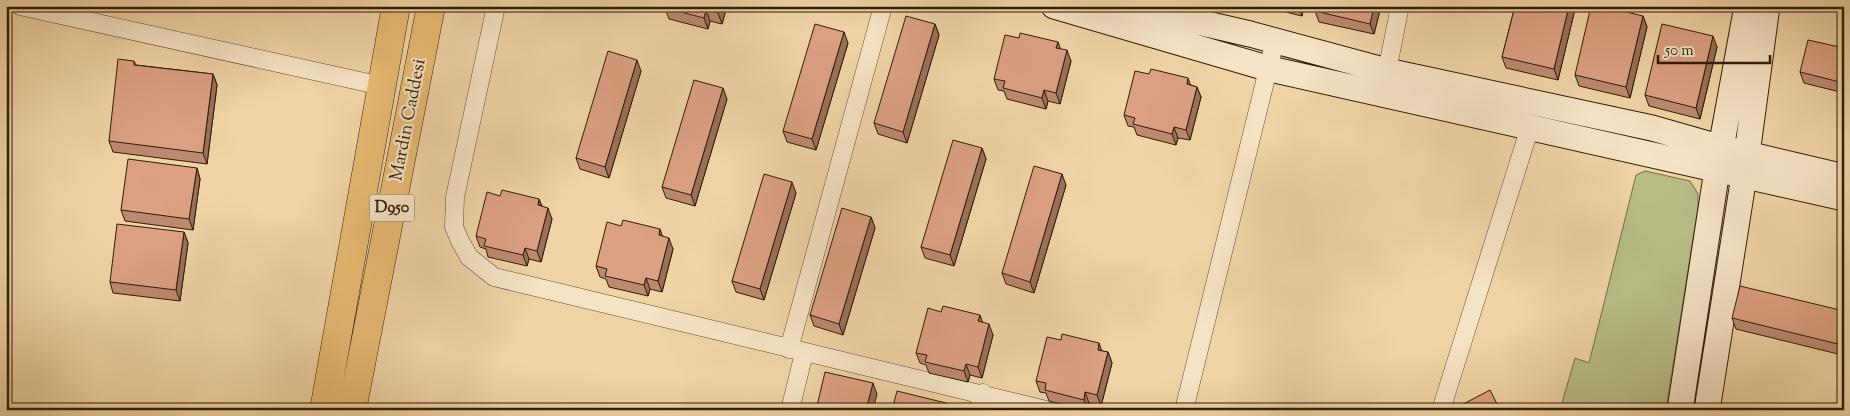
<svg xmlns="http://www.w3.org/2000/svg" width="1850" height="416" viewBox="0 0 1850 416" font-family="'Sorts Mill Goudy',serif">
<rect width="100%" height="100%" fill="#f0d4a6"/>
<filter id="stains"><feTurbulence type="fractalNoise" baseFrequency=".004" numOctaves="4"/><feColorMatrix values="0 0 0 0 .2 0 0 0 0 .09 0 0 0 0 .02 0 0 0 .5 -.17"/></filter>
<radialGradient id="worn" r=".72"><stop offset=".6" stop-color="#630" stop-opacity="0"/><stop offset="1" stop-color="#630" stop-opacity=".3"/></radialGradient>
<path fill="#b8bd88" stroke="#746c47" d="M1645 171 1690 181 1698 194V207L1666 410H1560L1575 358 1589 363 1636 175Z"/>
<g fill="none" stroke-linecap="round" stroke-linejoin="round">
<defs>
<path id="street" d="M20 6 382 86
M496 6 455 197 454 227 460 241 469 257 494 277 1046 410
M1387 71 1400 6
M789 349 883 6
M790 410 804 353
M978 410 983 393
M1184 410 1275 41
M1441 410 1530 127"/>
<path id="secondary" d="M1054 6 1270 69 1844 198
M1129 6 1250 34 1387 71 1652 128 1722 148 1844 177
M1680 410 1717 170 1747 6
M1707 410 1744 176 1767 6"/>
<path id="highway" d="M324 410 396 6
M352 410 431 6"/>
</defs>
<use href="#street" stroke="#604a2e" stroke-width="19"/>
<use href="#secondary" stroke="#301c06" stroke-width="27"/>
<use href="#highway" stroke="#301c06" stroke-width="29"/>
<use href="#street" stroke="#f5e3c5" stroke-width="18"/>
<use href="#secondary" stroke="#f5e3c5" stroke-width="25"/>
<use href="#highway" stroke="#e8ba73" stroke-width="28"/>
</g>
<path fill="#bd8a71" stroke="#301c06" d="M659 6H727L722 24 710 21 708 29 669 19 666 11 661 10Z
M1261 6H1304L1302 16Z
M1381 6 1374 34 1319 22 1315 11Z
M1515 6H1574L1575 9 1558 80 1506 68 1502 57Z
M1643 16 1647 27 1630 98 1579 86 1575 75Z
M935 24 939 35 907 143 878 134 874 123Z
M848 43 816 150 787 142 783 131Z
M1717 47 1700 119 1649 106 1645 95Z
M1844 48V93L1804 83 1800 72Z
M1060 49 1071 61 1060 104 1048 101 1046 109 1007 99 1004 91 998 90 994 79Z
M134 61 136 65 213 74 217 85 207 164 113 152 109 141Z
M641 71 609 178 580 169 576 158Z
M1191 85 1197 87 1201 97 1190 140 1178 138 1176 145 1137 135 1134 127 1128 126 1124 115Z
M727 99 695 206 666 198 662 187Z
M982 148 986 159 954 266 925 258 921 247Z
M197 168 200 179 193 230 125 221 121 210Z
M1066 185 1034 293 1006 284 1002 273Z
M796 193 764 300 736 292 732 281Z
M539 199 542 206 552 219 541 262 529 259 527 266 488 257 486 249 480 247 476 236Z
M871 217 875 228 843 335 814 326 810 315Z
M184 232 188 243 180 301 113 293 110 282Z
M663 236 673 249 662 292 650 289 648 296 609 287 606 279 600 277 596 266Z
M1844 311V349L1842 355 1736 329 1732 318Z
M983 322 993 335 982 378 970 375 968 382 929 373 926 365 920 363 916 353Z
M1102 351 1108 352 1112 363 1101 406 1089 403 1088 410H1084L1049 401 1046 393 1040 392 1036 381Z"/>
<path fill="#9a705c" stroke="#301c06" d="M720 6H727L722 24 718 13Z
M1298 6H1304L1302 16Z
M1374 6H1381L1374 34 1370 24Z
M1569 6H1574L1575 9 1558 80 1554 69Z
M706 10 710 21 708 29 704 18Z
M1643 16 1647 27 1630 98 1626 87Z
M935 24 939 35 907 143 903 132Z
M844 32 848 43 816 150 812 139Z
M1713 36 1717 47 1700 119 1696 108Z
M1058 42 1062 53 1056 48Z
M1067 50 1071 61 1060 104 1056 93Z
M637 60 641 71 609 178 605 167Z
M213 74 217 85 207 164 203 153Z
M1188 78 1192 89 1187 84Z
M1197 87 1201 97 1190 140 1186 130Z
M723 88 727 99 695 206 691 195Z
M1044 90 1048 101 1046 109 1042 98Z
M1174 127 1178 138 1176 145 1172 134Z
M982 148 986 159 954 266 950 255Z
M197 168 200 179 193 230 189 219Z
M1062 174 1066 185 1034 293 1030 282Z
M792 182 796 193 764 300 760 289Z
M539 199 543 210 538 205Z
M548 208 552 219 541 262 537 251Z
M871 217 875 228 843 335 839 324Z
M660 229 664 240 659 235Z
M184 232 188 243 180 301 176 290Z
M669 238 673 249 662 292 658 281Z
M525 248 529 259 527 266 523 255Z
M646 278 650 289 648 296 644 285Z
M980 315 984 326 978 321Z
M1844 322V349L1842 355 1838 344Z
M989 324 993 335 982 378 978 367Z
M1099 343 1103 354 1098 350Z
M1108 352 1112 363 1101 406 1097 395Z
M966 364 970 375 968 382 964 371Z
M873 383 877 394 873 410H866Z
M1085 392 1089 403 1088 410 1084 400Z
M946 403 948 410H944Z"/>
<path fill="#dca083" stroke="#301c06" d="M666 6H720L718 13 706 10 704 18 665 8Z
M1316 6H1374L1370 24 1315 11Z
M1515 6H1569L1554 69 1502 57Z
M1591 6H1601L1643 16 1626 87 1575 75Z
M906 16 935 24 903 132 874 123Z
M815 24 844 32 812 139 783 131Z
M1662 24 1713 36 1696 108 1645 95Z
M1020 33 1058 42 1056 48 1067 50 1056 93 1044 90 1042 98 1003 88 1005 81 994 79 1005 35 1019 38Z
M1808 40 1844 48V83L1800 72Z
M608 51 637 60 605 167 576 158Z
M118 59 134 61V65L213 74 203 153 109 141Z
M1151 69 1188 78 1187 84 1197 87 1186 130 1174 127 1172 134 1133 124 1135 118 1124 115 1135 71 1149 74Z
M694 80 723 88 691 195 662 187Z
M953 140 982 148 950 255 921 247Z
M128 159 197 168 189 219 121 210Z
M1034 166 1062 174 1030 282 1002 273Z
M764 174 792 182 760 289 732 281Z
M502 190 539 199 538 205 548 208 537 251 525 248 523 255 484 246 486 239 476 236 487 192 500 196Z
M842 208 871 217 839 324 810 315Z
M623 220 660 229 659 235 669 238 658 281 646 278 644 285 605 276 607 269 596 266 607 222 621 226Z
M117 224 184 232 176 290 110 282Z
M1740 286 1844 311V322L1838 344 1732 318Z
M943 306 980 315 978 321 989 324 978 367 966 364 964 371 925 362 927 355 916 353 928 308 941 312Z
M1062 334 1099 343 1098 350 1108 352 1097 395 1085 392 1084 400 1045 390 1046 383 1036 381 1047 337 1061 340Z
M825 372 873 383 866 410H816Z
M1490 390 1500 410H1452Z
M897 391 946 403 944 410H892Z"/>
<g text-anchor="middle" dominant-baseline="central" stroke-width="4.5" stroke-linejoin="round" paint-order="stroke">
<rect fill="#f5e3c5" stroke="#6b583f" stroke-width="1" x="369.5" y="194.5" width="45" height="27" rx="4"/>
<g font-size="16" font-weight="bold" fill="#301c06">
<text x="392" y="208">D950</text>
</g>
<g font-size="18" fill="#301c06" stroke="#f5e3c5">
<text transform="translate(409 120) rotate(-79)">Mardin Caddesi</text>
</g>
</g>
<rect width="1850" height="416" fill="none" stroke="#f0d4a6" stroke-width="25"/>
<rect x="8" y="8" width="1835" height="401" fill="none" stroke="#301c06" stroke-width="2.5"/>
<rect x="12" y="12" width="1825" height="391" fill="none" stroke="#301c06"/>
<path d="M1658 55v8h112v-8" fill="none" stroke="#301c06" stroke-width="2.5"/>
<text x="1665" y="55" font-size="15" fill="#301c06" stroke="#f5e3c5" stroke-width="4" paint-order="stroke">50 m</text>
<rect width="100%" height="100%" filter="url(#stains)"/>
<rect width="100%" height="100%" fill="url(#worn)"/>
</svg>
